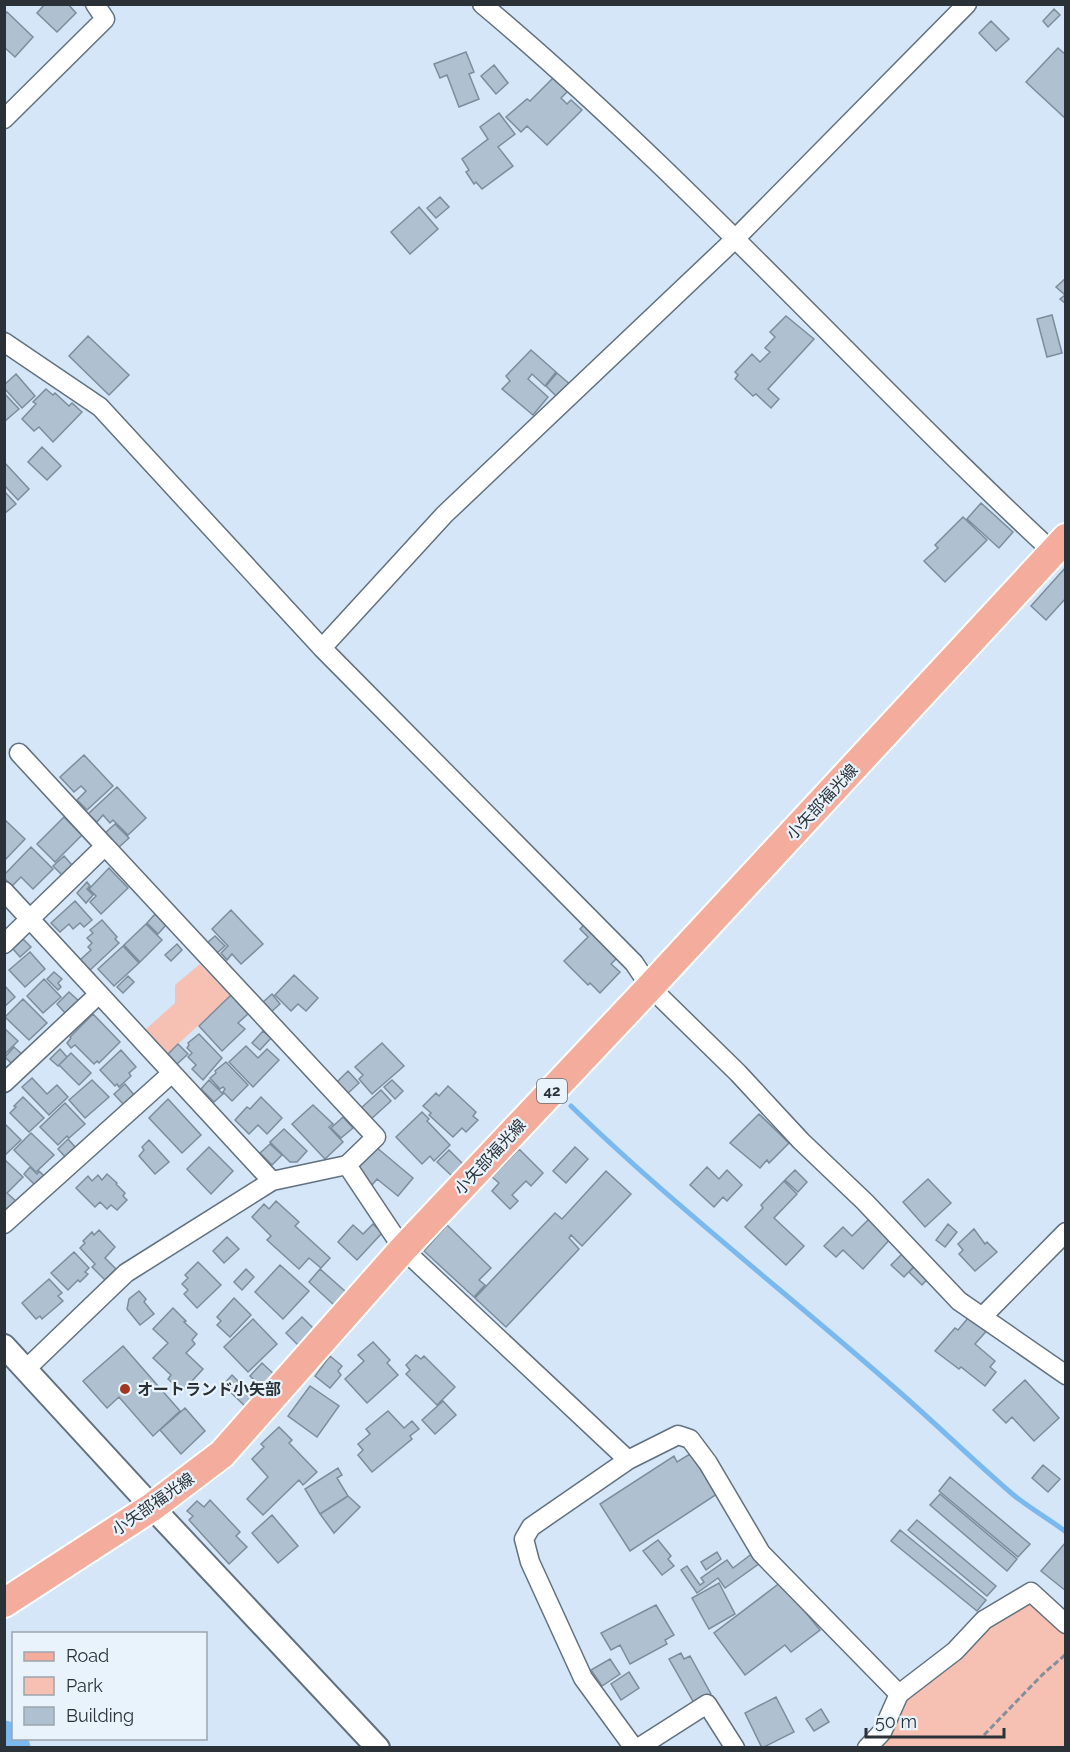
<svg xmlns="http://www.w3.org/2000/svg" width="1070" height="1752" viewBox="0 0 1070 1752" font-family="Raleway,'Noto Sans JP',sans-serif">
<rect width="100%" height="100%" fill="#d4e6f7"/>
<path fill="#f6c0b3" d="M200 964 230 996 165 1056 144 1031 175 1003V985Z
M1030 1596 1065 1626V1747L876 1748 898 1697Z"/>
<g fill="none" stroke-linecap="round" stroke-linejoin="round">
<path stroke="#7ab9ef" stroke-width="5" d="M571 1106C674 1206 788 1294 896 1389 935 1423 972 1459 1010 1492 1027 1507 1048 1518 1066 1532"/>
<path stroke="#7ab9ef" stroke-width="33" d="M4 1737 14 1748"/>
</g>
<path fill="#afc0d0" stroke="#7c8d9c" stroke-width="1.5" d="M45 4H68L76 13 57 32 37 13Z
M1054 9 1060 15 1048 27 1043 21Z
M7 12 33 37 15 57 4 47V15Z
M991 21 1009 39 996 51 979 33Z
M1058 48 1066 55V119L1026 82Z
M466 52 474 72 469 74 479 99 459 107 447 75 440 78 434 64Z
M494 65 508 83 496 94 481 76Z
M554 77 568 91 561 98 567 104 571 100 582 110 547 145 527 126 521 132 506 117 527 99 530 101Z
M499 113 515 134 498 147 513 166 482 189 476 182 474 184 466 172 469 170 462 159 488 139 480 127Z
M440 197 449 207 436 218 427 208Z
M419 207 438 229 410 254 391 232Z
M1066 278V304L1060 299 1065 295 1056 287Z
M1052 315 1062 353 1047 357 1037 319Z
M786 316 814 339 768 389 779 399 771 408 756 394 753 396 735 379 738 375 735 372 752 354 760 362 770 352 765 348 775 337 770 332Z
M88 336 129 375 109 395 69 356Z
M531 350 556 372 545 386 532 374 528 379 548 397 533 415 502 389 510 381 506 376Z
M557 373 572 386 560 400 546 386Z
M16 374 35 396 22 408 4 388V385Z
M46 389 53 395 55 393 69 406 72 403 82 412 53 442 39 427 34 431 22 419 36 404 33 402Z
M4 393 19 409 5 421 4 420Z
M42 447 61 466 47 480 28 462Z
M4 462 29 489 18 500 4 485Z
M4 491 16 504 4 514Z
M981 503 1013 532 999 548 967 519Z
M963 517 987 540 945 582 924 561 938 548 935 545Z
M1066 567V598L1046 620 1031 606Z
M84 755 113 786 87 810 77 800 86 791 81 786 74 792 60 777Z
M117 787 146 818 128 835 113 820 110 823 103 815 97 822 88 814Z
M64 817 82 835 55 862 37 844Z
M4 819 25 839 5 860 4 859Z
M115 824 129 838 118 848 104 834Z
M31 847 53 869 33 889 21 877 12 886 4 878V875Z
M64 856 72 865 62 875 53 866Z
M109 868 128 888 101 914 90 902 96 896 89 889Z
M87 882 90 886 87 889 93 895 86 903 77 893Z
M75 901 92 920 84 927 80 923 73 929 69 924 60 932 51 923Z
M231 910 263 944 241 964 232 954 227 960 221 953 228 946 212 929Z
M155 914 166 925 158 934 147 923Z
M592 917 625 950 611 964 620 972 600 993 590 983 588 985 564 961 588 937 580 929Z
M102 920 117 937 115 939 119 943 90 970 80 960 91 950 88 947 92 943 87 938 93 933 90 930Z
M146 924 162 940 140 962 124 945Z
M215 936 225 946 217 953 207 943Z
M23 939 31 947 20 957 13 949Z
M177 944 182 950 171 961 165 955Z
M123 946 139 963 114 986 98 969Z
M30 952 45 969 25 987 9 970Z
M54 972 62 979 58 983 61 987 58 990 47 979Z
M294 975 318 998 306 1011 298 1004 291 1011 275 995Z
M128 976 134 982 123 993 117 987Z
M44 979 61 997 43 1013 27 996Z
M4 985 15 997 4 1007Z
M69 992 81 1003 66 1014 57 1004Z
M272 994 280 1004 271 1012 263 1002Z
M231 995 249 1013 238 1023 245 1029 222 1051 199 1026Z
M23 999 47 1023 29 1040 5 1017Z
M93 1014 120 1042 99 1063 97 1061 94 1064 75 1045 71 1048 67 1043 71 1038 70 1037Z
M4 1028 18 1041 4 1055Z
M263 1031 271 1038 260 1050 252 1043Z
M199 1034 222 1058 203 1080 192 1069 196 1065 188 1057 192 1053 187 1048 189 1045 188 1043Z
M382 1043 404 1066 372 1094 359 1079 363 1075 355 1067Z
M178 1044 188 1054 177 1064 168 1054Z
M246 1046 258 1058 267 1049 279 1060 253 1087 229 1062Z
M14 1047 23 1055 13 1065 5 1057Z
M60 1049 67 1057 58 1066 50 1059Z
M121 1050 136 1067 129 1073 131 1076 119 1087 117 1084 115 1086 100 1070Z
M71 1053 91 1073 79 1085 59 1065Z
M226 1062 248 1085 232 1101 223 1092 225 1089 223 1087 220 1089 210 1078 216 1073 215 1071Z
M348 1071 359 1083 347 1094 336 1083Z
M32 1078 47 1094 57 1085 68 1097 49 1115 22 1087Z
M92 1080 109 1097 85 1118 69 1100Z
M209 1080 223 1094 214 1102 201 1089Z
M392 1080 403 1091 395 1099 384 1087Z
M125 1084 134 1095 124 1105 114 1094Z
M448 1086 476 1112 473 1116 478 1120 466 1132 462 1128 453 1137 429 1115 431 1113 423 1106 436 1093 439 1096Z
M381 1090 391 1101 370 1120 360 1109Z
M23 1097 44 1118 29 1132 10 1113 16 1107 14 1106Z
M261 1097 282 1118 267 1134 258 1125 249 1134 235 1120 247 1107 250 1109Z
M168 1099 201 1135 182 1153 149 1118Z
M65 1103 85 1124 69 1138 67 1136 58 1145 40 1127Z
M313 1105 333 1124 329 1127 343 1142 325 1159 292 1124Z
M422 1112 429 1119 427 1121 450 1145 434 1161 430 1156 422 1164 396 1137Z
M759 1114 789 1143 769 1163 767 1160 760 1168 730 1143Z
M343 1117 353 1128 341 1138 331 1128Z
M4 1123 21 1140 4 1156Z
M284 1129 307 1151 297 1162H290L270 1142Z
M31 1133 54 1155 36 1172 14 1150Z
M68 1139 76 1148 66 1158 58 1149Z
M149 1140 169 1162 155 1174 139 1156 144 1150 142 1147Z
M270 1144 282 1155 272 1165 260 1153Z
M209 1147 233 1171 211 1194 187 1169Z
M376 1147 413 1178 398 1196 377 1179 372 1185 358 1168Z
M575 1147 588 1159 566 1183 553 1171Z
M519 1149 543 1173 531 1186 526 1181 512 1195 518 1201 510 1209 492 1191 499 1183 492 1177Z
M449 1150 463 1164 452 1176 437 1162Z
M4 1159 23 1177 7 1193 17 1202 4 1215Z
M30 1167 37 1174 39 1171 45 1177 36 1186 24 1174Z
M707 1167 719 1179 727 1170 742 1185 727 1201 723 1197 714 1207 690 1185Z
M795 1170 807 1182 798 1192 785 1180Z
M606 1171 631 1194 582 1246 571 1235 569 1238 579 1249 506 1327 475 1298 555 1213 562 1219Z
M107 1174 117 1183 116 1184 125 1193 123 1196 127 1200 117 1210 111 1205 107 1209 100 1202 95 1207 76 1188 88 1176 92 1181 98 1175 102 1180Z
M928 1179 951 1203 925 1227 903 1202Z
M784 1181 797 1194 774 1218 804 1246 786 1265 745 1227 763 1208 761 1205Z
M276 1201 299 1222 295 1226 330 1258 321 1268 309 1258 299 1269 267 1240 271 1236 252 1217 264 1204 269 1209Z
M871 1217 892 1237 863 1269 843 1250 836 1257 824 1246 843 1227 852 1236Z
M373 1224 382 1233 357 1260 338 1242 353 1225 363 1234Z
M948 1224 957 1232 945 1247 936 1240Z
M447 1225 491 1268 479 1280 485 1285 474 1297 424 1251Z
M974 1229 985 1244 987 1242 997 1252 975 1271 959 1254 963 1250 958 1244Z
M99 1230 115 1247 105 1258 116 1269 105 1280 92 1267 95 1264 80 1248 85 1243 83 1241 92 1232 94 1235Z
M227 1237 239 1249 224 1263 213 1251Z
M908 1248 920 1260 904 1277 891 1265Z
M74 1252 89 1268 85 1272 88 1274 80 1282 78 1280 68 1290 51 1273Z
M920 1261 933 1273 922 1285 909 1272Z
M198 1262 221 1285 197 1308 184 1294 188 1290 182 1284 188 1278 185 1275Z
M280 1265 309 1291 283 1319 255 1292Z
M246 1269 254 1277 242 1290 234 1282Z
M320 1269 346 1292 334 1305 309 1282Z
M49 1279 62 1293 58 1296 63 1301 42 1319 40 1316 36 1319 22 1303Z
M139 1291 146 1299 144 1302 154 1314 140 1325 127 1309 129 1299Z
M234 1298 251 1315 230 1337 217 1325 221 1321 217 1317Z
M173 1308 186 1321 184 1322 197 1334 192 1340 195 1344 186 1353 203 1369 182 1392 168 1379 171 1375 153 1358 168 1343 153 1329Z
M973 1312 990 1327 975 1344 995 1361 990 1367 996 1372 985 1386 961 1367 959 1369 935 1351 955 1328 958 1330Z
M302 1317 315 1330 299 1346 286 1333Z
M253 1319 277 1344 248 1372 224 1347Z
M373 1342 390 1360 387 1363 398 1375 367 1403 345 1379 364 1361 358 1355Z
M123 1346 180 1411 153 1436 119 1397 107 1408 83 1381Z
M416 1355 421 1359 424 1356 455 1387 437 1405 406 1374 410 1370 406 1365Z
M330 1356 342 1366 338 1371 341 1375 330 1388 315 1376Z
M262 1363 277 1377 265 1391 250 1376Z
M232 1375 257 1400 248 1409 223 1385Z
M1025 1380 1059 1418 1034 1441 1012 1417 1006 1423 993 1410Z
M310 1386 339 1406 317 1437 288 1416Z
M443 1401 456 1415 435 1434 422 1420Z
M185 1408 205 1431 181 1454 160 1430Z
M388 1411 404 1428 412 1421 419 1429 410 1436 412 1439 372 1472 358 1455 363 1450 358 1444 370 1434 366 1429Z
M279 1427 292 1440 289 1443 317 1472 303 1485 299 1480 263 1515 247 1499 268 1477 252 1459 264 1447 261 1444Z
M690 1454 717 1494 630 1551 600 1504 674 1456 677 1462Z
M1043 1465 1060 1479 1048 1492 1032 1478Z
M338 1468 342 1475 337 1478 348 1496 320 1514 305 1489Z
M950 1477 1030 1544 1018 1557 939 1491Z
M940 1494 1017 1559 1007 1571 930 1505Z
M348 1496 360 1507 334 1533 320 1514Z
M210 1500 240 1532 236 1536 247 1547 229 1564 189 1520 193 1516 187 1511 197 1501 204 1507Z
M272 1515 298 1546 278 1563 252 1533Z
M917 1520 996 1586 987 1596 908 1530Z
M900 1530 986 1600 977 1611 891 1541Z
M658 1540 671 1556 668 1559 674 1566 662 1575 643 1551Z
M1066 1542V1591L1041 1571Z
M717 1552 721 1559 706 1570 701 1562Z
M753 1553 760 1563 725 1588 718 1578 697 1593 681 1570 687 1566 700 1585 704 1582 701 1578 727 1560 733 1568Z
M781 1582 820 1630 791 1652 785 1645 745 1675 714 1633Z
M719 1583 735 1614 709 1629 692 1598Z
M656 1605 674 1635 665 1640 667 1644 630 1664 620 1645 611 1650 601 1633Z
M681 1653 684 1659 690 1656 711 1694 694 1703 669 1659Z
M610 1659 620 1674 602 1686 591 1670Z
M629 1672 639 1688 621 1700 611 1684Z
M776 1697 794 1732 762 1748 745 1713Z
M821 1709 829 1722 814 1731 806 1719Z"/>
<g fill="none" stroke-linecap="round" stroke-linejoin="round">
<defs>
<path id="minor" d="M482 4C685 174 860 373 1054 553
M4 119 105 19 95 4
M4 342 100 407 322 648 634 963 650 987 738 1073 801 1141 865 1202 959 1301 1066 1375
M322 648 445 514 735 239 967 4
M19 753 105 846
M4 891 272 1181
M4 944 105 846 376 1137 347 1165 272 1181 126 1273 25 1370
M4 1083 99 994
M347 1165 403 1249 628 1460 531 1527 524 1539 530 1562 583 1678 634 1748
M4 1224 172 1073
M983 1316 1066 1232
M628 1460 678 1435 690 1439 708 1463 761 1553 899 1694 882 1732 867 1748
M899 1694 955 1651 984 1620 1031 1592 1066 1624
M638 1748 707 1704 735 1748"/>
<path id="tertiary" d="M4 1346 152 1507 378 1748"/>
<path id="primary" d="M4 1603 152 1507 222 1454 403 1249 650 987 1066 538"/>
</defs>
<use href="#minor" stroke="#61717f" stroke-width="21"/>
<use href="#tertiary" stroke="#61717f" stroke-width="26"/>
<use href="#primary" stroke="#fff" stroke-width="32"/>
<path stroke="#838f9b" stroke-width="3" stroke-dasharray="6 3" stroke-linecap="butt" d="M984 1735 1042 1675 1066 1654"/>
<use href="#minor" stroke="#fff" stroke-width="18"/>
<use href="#tertiary" stroke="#fff" stroke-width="22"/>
<use href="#primary" stroke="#f4ac9d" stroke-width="28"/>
</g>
<circle fill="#a13821" stroke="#e8f3fc" stroke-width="2" cx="125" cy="1389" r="6"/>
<g text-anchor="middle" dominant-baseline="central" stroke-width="4.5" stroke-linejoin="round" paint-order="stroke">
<rect fill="#e8f3fc" stroke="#636b72" stroke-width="1.5" x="537" y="1079" width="30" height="24" rx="4.5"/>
<g font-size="15" font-weight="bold" fill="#2a3137">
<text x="552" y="1091">42</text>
</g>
<g font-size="16" fill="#2a3137" stroke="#e8f3fc">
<text transform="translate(822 802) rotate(-47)">小矢部福光線</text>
<text transform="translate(490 1157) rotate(-47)">小矢部福光線</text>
<text transform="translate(153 1504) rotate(-35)">小矢部福光線</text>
</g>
<g font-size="16" font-weight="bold" fill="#2a3137" stroke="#e8f3fc" text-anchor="start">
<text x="137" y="1389">オートランド小矢部</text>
</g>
</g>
<rect width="1070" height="1752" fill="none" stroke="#2a3137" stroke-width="12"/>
<rect x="12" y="1632" width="195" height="108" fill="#e8f3fc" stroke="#9ca5ad" stroke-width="1.5"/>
<rect x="24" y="1652" width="30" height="9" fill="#f4ac9d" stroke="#9ca5ad" stroke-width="1.5"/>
<text x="66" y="1662" font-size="18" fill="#2a3137">Road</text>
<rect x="24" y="1677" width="30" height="18" fill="#f6c0b3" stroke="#9ca5ad" stroke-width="1.5"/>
<text x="66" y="1692" font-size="18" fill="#2a3137">Park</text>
<rect x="24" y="1707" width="30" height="18" fill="#afc0d0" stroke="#9ca5ad" stroke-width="1.5"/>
<text x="66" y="1722" font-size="18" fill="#2a3137">Building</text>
<path d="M866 1728v9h138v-9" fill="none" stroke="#2a3137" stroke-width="3"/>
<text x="875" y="1728" font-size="18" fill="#2a3137" stroke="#e8f3fc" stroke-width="4.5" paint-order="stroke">50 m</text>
</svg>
